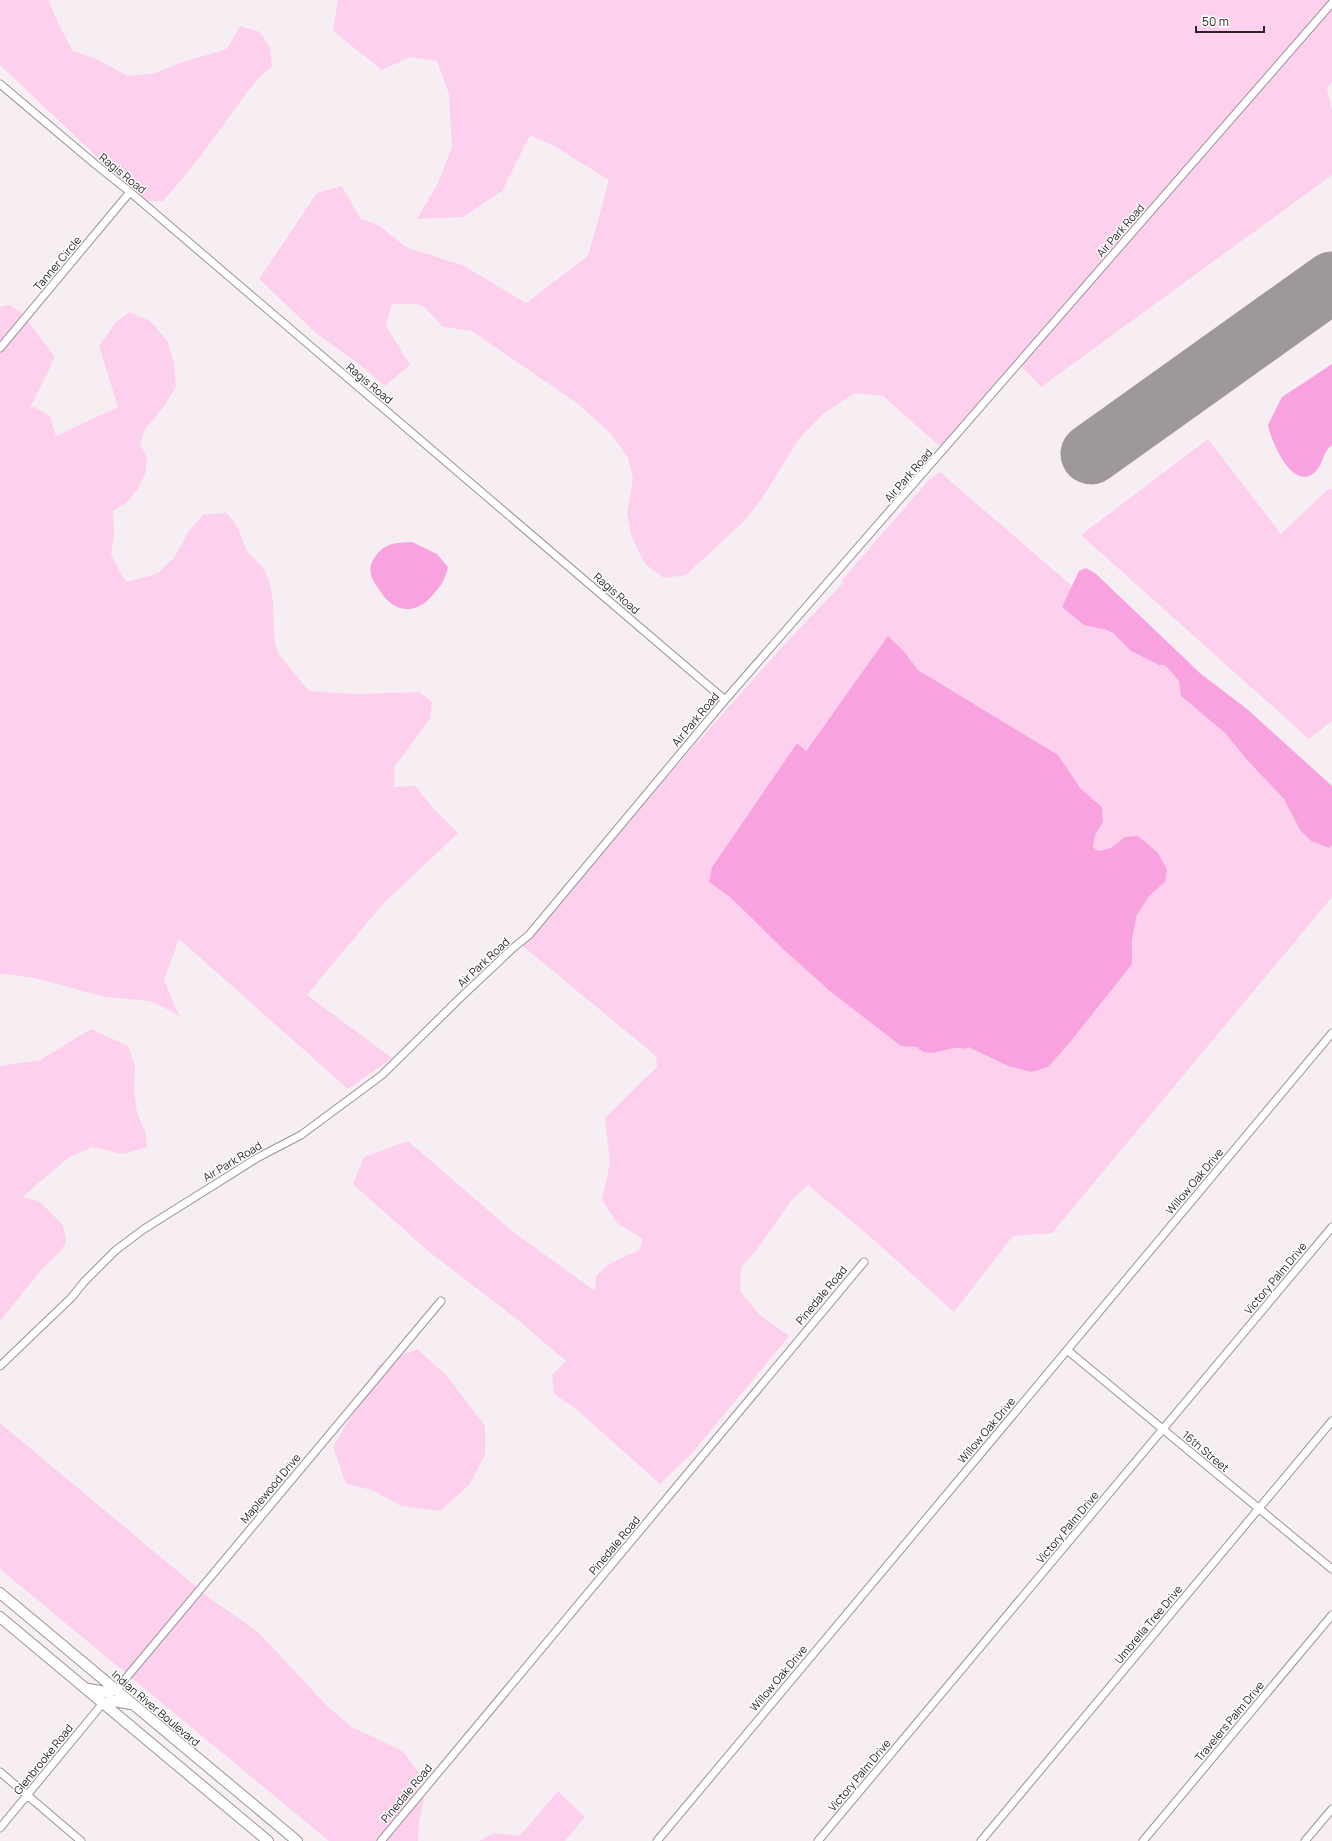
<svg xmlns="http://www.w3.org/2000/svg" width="1332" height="1841" viewBox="0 0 1332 1841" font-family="Manrope,sans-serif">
<rect width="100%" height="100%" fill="#f6eef3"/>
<path fill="#fdd0ee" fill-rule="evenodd" d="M0 0H48L61 29 73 51 96 59 128 76 152 74 186 61 227 49 240 26 260 32 270 48 272 67C254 80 243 98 230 116 209 145 187 175 163 201H148L124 182 0 65Z
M338 0H1332V82L1327 89 1332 110V175L1041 387 1018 363 944 450 883 396 855 393 824 413 798 440 761 500 744 521 686 575 664 578 645 564 631 535 627 513 633 479 628 458 610 433 578 404 472 331 443 327 424 307 417 304H392L386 326 410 365 385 386 358 363 317 334 259 279 317 193 342 186 360 218 380 226 406 247 464 266 526 303 588 256 609 180 554 146 530 135 502 191 463 217 417 219 438 183 452 147 449 94 437 61 410 57 382 70 333 31Z
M9 305 22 313 55 357 30 408 34 407 50 416 56 436 118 407 99 346 116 322 130 312 150 321 167 340 174 363 176 387 163 408 145 429 140 445 147 456 146 472 137 490 126 503 113 511 114 536 111 555 126 582 157 574 174 558 188 532 203 515 226 513C240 525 239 535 247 550 251 558 261 563 265 571 278 596 270 625 277 650 277 654 305 685 309 691L355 694 419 692 432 702 430 719 395 766 394 787 415 786 434 809 458 833 382 905 307 995 392 1058 348 1089 179 939 164 980 179 1016 173 1012 150 1001 106 997 34 978 5 974 0 975V307Z
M1208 439 1281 534 1328 489H1332V721L1309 739 1081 535Z
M940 472 1072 586 1062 607 1095 627 1113 633 1136 654 1159 665H1165L1179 681 1181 696 1225 733 1247 760 1284 799 1300 830 1311 841 1328 847 1332 845V897L1052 1233 1013 1236 954 1312 874 1240 808 1185 791 1201 758 1248 741 1268 740 1291 760 1315 789 1336 692 1453 660 1484 575 1408 554 1394 552 1375 566 1361 519 1321 428 1251 353 1184 364 1157 408 1141 512 1231 595 1291 596 1276 609 1264 639 1250 643 1239 617 1223 602 1200 610 1163 605 1118 657 1067 656 1056 519 943 783 646 844 582 842 580 928 481ZM889 636 903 650 918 670 1058 755 1081 789 1102 807 1103 822 1095 835 1093 847 1098 851 1111 848 1125 837 1165 882C1160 886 1153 891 1148 896 1133 915 1132 941 1132 964L1031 1072 1008 1066 968 1047 965 1049 958 1046 930 1054 917 1047 901 1046 784 950 730 897 709 882 712 867 797 743 805 751Z
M91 1029 128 1046 135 1066 134 1091 137 1113 145 1131 147 1147 123 1154 92 1147 68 1158 22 1197 39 1201 63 1225 66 1242 60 1252 43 1268 0 1321V1066L40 1060Z
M417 1349 447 1376 485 1426V1455L469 1485 440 1511 401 1506 372 1490 346 1484 333 1447 351 1417 378 1365Z
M0 1423 211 1599 258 1632 328 1707 352 1727 403 1751 419 1773 424 1799 419 1821 418 1841H329L0 1569Z
M558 1791 585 1817 565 1841H479L494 1833 520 1836Z"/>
<path fill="#f8a2df" d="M1332 364V445C1322 452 1323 466 1314 473 1292 491 1271 441 1268 425L1282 397Z
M412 542 437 554 448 567C445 581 440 587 430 598 412 616 393 611 380 591 377 586 372 580 371 575 368 564 376 553 385 547 392 542 403 543 412 542Z
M1086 568 1096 574 1201 674 1247 709 1332 786V845L1329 848 1311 841 1300 830 1284 799 1247 760 1225 733 1181 696 1179 681 1165 665H1159L1131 651 1113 633 1106 630 1084 625 1062 607 1079 571Z
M888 636 903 650 918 670 1058 755 1081 789 1102 807 1103 822 1095 835 1093 847 1098 851 1111 848 1125 837 1138 836 1158 853 1167 870 1165 882 1149 896 1137 915 1132 940V964L1071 1041 1048 1067 1031 1072 1008 1066 968 1047 965 1049C950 1043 930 1062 917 1047L901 1046 830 991 784 950 730 897 709 882 712 867 797 743 806 751Z"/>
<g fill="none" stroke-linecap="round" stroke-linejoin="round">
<path stroke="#9e989c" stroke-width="61" d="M1091 454 1332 282"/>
<defs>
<path id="minor" d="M0 84 95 164 130 192 725 700
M0 348 130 192
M1067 1350 1332 1569
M0 1366 71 1298 84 1282 116 1250 144 1229 257 1158 301 1135 382 1075 460 998 513 948 529 935 725 700 1332 3
M116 1690 441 1301
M0 1772 81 1841
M0 1828 103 1703
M381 1841 864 1262
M657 1841 1332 1033
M818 1841 1332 1227
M981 1841 1332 1421
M1143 1841 1332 1615
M1305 1841 1332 1809"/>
<path id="secondary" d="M0 1593 297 1841
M0 1617 268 1841
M89 1689 106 1692 116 1690
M103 1703 113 1701 131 1704"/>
</defs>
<use href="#minor" stroke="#9a9397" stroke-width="9"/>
<use href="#secondary" stroke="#9a9397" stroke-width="12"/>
<use href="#minor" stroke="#fff" stroke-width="7"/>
<use href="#secondary" stroke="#fff" stroke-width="10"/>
</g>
<g text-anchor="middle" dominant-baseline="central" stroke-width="3" stroke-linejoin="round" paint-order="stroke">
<g font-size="11" fill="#272426" stroke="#fff">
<text transform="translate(123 173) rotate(39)">Ragis Road</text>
<text transform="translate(1120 230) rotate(-49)">Air Park Road</text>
<text transform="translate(57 263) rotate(-50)">Tanner Circle</text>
<text transform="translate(370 383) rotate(40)">Ragis Road</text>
<text transform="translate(908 475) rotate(-49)">Air Park Road</text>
<text transform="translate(617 593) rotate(41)">Ragis Road</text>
<text transform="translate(695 719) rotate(-50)">Air Park Road</text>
<text transform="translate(483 962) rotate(-43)">Air Park Road</text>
<text transform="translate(232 1161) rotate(-31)">Air Park Road</text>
<text transform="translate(1194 1181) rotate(-50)">Willow Oak Drive</text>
<text transform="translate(1275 1278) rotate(-50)">Victory Palm Drive</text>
<text transform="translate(821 1295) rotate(-50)">Pinedale Road</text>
<text transform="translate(986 1430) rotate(-50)">Willow Oak Drive</text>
<text transform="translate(1206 1451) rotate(40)">16th Street</text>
<text transform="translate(270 1488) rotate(-50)">Maplewood Drive</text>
<text transform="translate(1067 1527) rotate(-50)">Victory Palm Drive</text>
<text transform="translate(614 1545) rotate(-50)">Pinedale Road</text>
<text transform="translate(1148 1624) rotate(-50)">Umbrella Tree Drive</text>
<text transform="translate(778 1678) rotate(-50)">Willow Oak Drive</text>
<text transform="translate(156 1708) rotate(40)">Indian River Boulevard</text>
<text transform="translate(1229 1721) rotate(-50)">Travelers Palm Drive</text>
<text transform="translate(43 1759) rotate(-51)">Glenbrooke Road</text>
<text transform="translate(859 1775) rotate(-50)">Victory Palm Drive</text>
<text transform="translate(406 1793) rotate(-50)">Pinedale Road</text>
</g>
</g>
<path d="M1196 26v6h68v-6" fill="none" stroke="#272426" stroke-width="2"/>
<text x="1202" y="26" font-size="12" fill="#272426" stroke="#ffffff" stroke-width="3" paint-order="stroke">50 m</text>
</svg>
